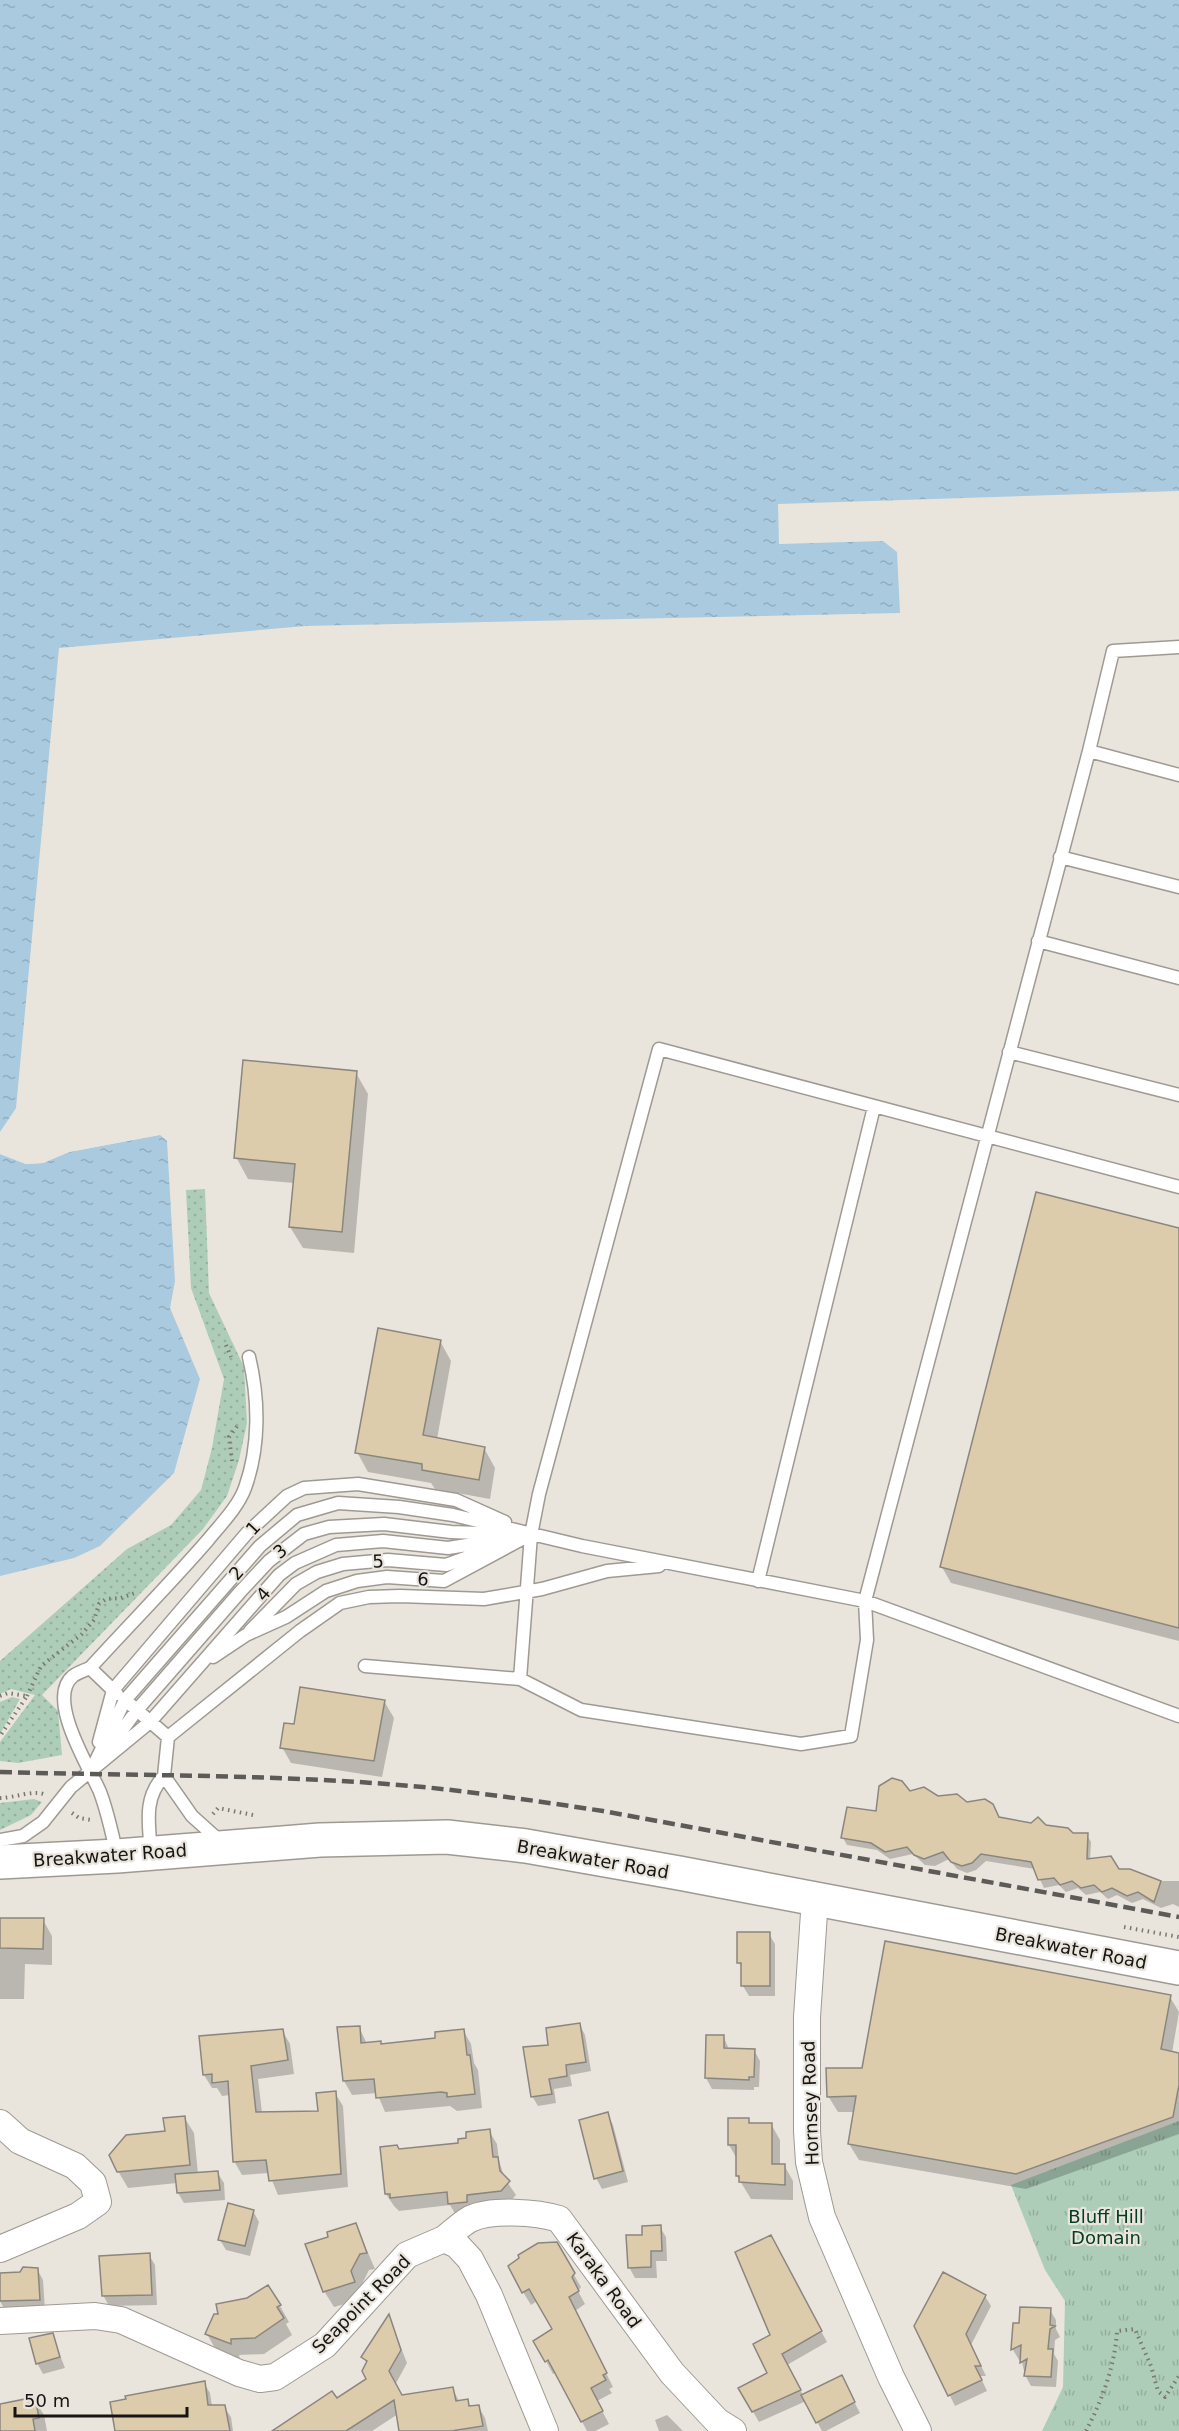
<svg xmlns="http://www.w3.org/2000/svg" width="1179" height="2431" viewBox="0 0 1179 2431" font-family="'DejaVu Sans',sans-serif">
<defs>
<pattern id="grass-dots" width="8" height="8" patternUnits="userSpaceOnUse" patternTransform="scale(1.5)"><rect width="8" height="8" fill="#adcdb8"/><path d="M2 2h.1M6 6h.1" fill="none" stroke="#94af9d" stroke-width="1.8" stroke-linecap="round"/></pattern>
<pattern id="park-tufts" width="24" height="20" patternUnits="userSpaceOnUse" patternTransform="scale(1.5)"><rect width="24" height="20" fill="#adcdb8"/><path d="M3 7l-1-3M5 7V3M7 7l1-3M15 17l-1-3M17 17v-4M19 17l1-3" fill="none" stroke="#94af9d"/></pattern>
<pattern id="water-ripples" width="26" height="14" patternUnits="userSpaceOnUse" patternTransform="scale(1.5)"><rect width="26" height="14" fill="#a9cadf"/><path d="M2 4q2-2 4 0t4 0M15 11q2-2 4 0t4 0" fill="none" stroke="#91adbe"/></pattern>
</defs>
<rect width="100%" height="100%" fill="#e9e5dd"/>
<path fill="url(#grass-dots)" d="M205 1189 209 1293 244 1367 247 1423 239 1460 227 1496 203 1529 42 1695 58 1711 62 1755 18 1763 0 1761V1742L35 1695 11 1689 0 1694V1661L127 1549 171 1525 201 1490 212 1448 224 1379 191 1288 186 1190Z
M12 1697 20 1699 0 1734V1702Z
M34 1799 42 1802 31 1815 0 1830V1803Z"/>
<path fill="url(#park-tufts)" d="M1179 2121V2431H1042L1063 2387 1065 2301 1045 2270 1011 2185Z"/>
<path fill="url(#water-ripples)" d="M0 0H1179V491L778 504 779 544 883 541 897 552 900 613 305 626 59 648 16 1108 0 1132Z
M160 1135 167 1141 175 1281 170 1308 200 1379 174 1473 100 1546 74 1558 0 1576V1154L26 1164 43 1163 69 1152Z"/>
<path fill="#e9e5dd" d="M160 1132 164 1134 69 1152 43 1163 26 1164 0 1154V1151L27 1161 42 1160 68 1149Z"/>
<path fill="#0003" d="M356 1073 368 1094 354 1253 303 1248 290 1227 294 1183 248 1179 236 1157Z
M1179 1230V1641L951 1583 942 1567Z
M440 1341 451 1361 437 1439 484 1448 495 1468 490 1499 435 1489 431 1483 368 1472 357 1452Z
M384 1701 394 1718 382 1777 291 1763 282 1747 295 1726Z
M897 1780 910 1792 967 1804 999 1819 1045 1826 1072 1835H1087L1091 1842 1090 1860 1155 1881H1179V1907L1173 1904 1161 1908 1143 1899 1132 1903 1117 1895 1108 1899 1100 1892 1086 1895 1078 1888 1066 1892 1059 1885 1044 1888 1035 1869 986 1861 976 1870 967 1873 957 1869 949 1859 935 1866 925 1865 913 1854 890 1859 877 1850 847 1845 843 1838 877 1813 880 1787 888 1781Z
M0 1920H43L52 1936V1965L25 1964 24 1999H0Z
M769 1934 775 1944V1996H749L743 1986V1970L739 1963Z
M1170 1997 1179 2012 1172 2053 1179 2054V2134L1026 2189 859 2160 849 2144 855 2112H838L828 2096 863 2069Z
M580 2025 585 2035 591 2071 570 2075 572 2086 554 2089 556 2103 538 2106 532 2096 550 2046Z
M359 2027 367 2044 382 2045 437 2040 463 2030 471 2044 474 2063 478 2070 482 2108 457 2111 450 2106 385 2112 377 2093 352 2095 344 2081Z
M282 2030 290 2044 294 2074 258 2079 262 2113 320 2112 335 2093 343 2106 348 2187 278 2195 269 2173 242 2175 234 2161 230 2095 222 2096 217 2088H212L204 2075Z
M707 2036H723L729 2049 754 2050 760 2061 759 2087H754V2090L712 2089 706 2078Z
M607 2114 613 2125 628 2182 602 2189 596 2178Z
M184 2117 194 2133 198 2174 217 2172 224 2183 225 2200 184 2203 178 2193 177 2183 128 2188 118 2171Z
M748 2120 751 2124H771L780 2140V2165H784L793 2181V2200L751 2199 737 2176V2159L729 2145Z
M489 2131 497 2144 499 2161 505 2179 516 2195 508 2204 457 2217 450 2205 399 2211 394 2206 386 2194 398 2150 460 2144Z
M253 2211 259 2222 250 2256 226 2250 220 2240Z
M356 2225 375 2269 369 2270 360 2288 363 2299 334 2307 324 2291 330 2238Z
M660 2227 666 2237 667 2261H656L657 2278H635L629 2267 643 2236Z
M556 2244 581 2287 578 2291 585 2304 575 2311 613 2387 609 2389 612 2393 597 2401 609 2424 595 2431H587L556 2373 553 2374 535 2341 554 2329 537 2301 531 2305 523 2292Z
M776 2247 827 2342 787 2365 803 2395 847 2388 860 2413 826 2431H822L806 2401 759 2422 740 2389 769 2373Z
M149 2255 155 2265 157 2305 109 2306 103 2295Z
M37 2269 43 2280 45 2310 6 2312 0 2301V2275Z
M985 2296 991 2306 971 2345 986 2376H980L987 2391 955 2406 916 2326Z
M280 2306 289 2322 286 2324 292 2335 264 2354 239 2355 240 2359 216 2350 207 2334Z
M1050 2310 1056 2320V2329L1060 2337 1055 2340 1054 2354 1058 2361 1056 2387 1031 2386 1025 2375 1021 2358 1019 2360 1013 2350 1014 2324 1021 2325Z
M389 2317 407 2363 395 2385 401 2397 452 2388 459 2401 467 2400 471 2407 478 2406 485 2418 488 2431H401L398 2414 372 2431H277L336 2400 368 2379 367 2364 363 2357Z
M52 2335 65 2368 43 2374 37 2363Z
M204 2383 210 2393 212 2406 224 2407 231 2417 233 2431H116L127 2401Z
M34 2399 44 2415 47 2431H0V2405Z
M667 2415 683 2431H659L655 2420Z"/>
<path fill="#ddccac" stroke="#8a867f" stroke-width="1.5" d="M243 1060 357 1071 342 1232 289 1227 295 1164 234 1158Z
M1036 1192 1179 1228V1628L940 1567Z
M378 1328 441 1340 423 1435 485 1447 479 1480 422 1470V1464L355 1453Z
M300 1687 385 1700 374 1761 280 1748 284 1723 294 1724Z
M892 1778 902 1781 910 1791 924 1787 938 1796 957 1794 967 1802 985 1799 993 1804 999 1817 1031 1823 1038 1817 1046 1825 1068 1828 1073 1833H1088L1087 1859 1111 1856 1119 1869H1130L1161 1881 1154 1902 1138 1892 1127 1896 1112 1888 1102 1892 1094 1885 1081 1888 1072 1881 1060 1885 1054 1878 1038 1880 1031 1862 981 1854 972 1863 962 1866 951 1862 943 1852 924 1859 914 1855 907 1847 885 1852 871 1843 841 1838 847 1807 876 1811 879 1786Z
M0 1918H44L43 1949 0 1948Z
M737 1932H770V1986H741V1963H737Z
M885 1941 1171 1995 1161 2049 1179 2053V2085L1173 2117 1016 2174 848 2144 856 2096 827 2097 826 2068H862Z
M580 2023 586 2062 566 2065 567 2076 549 2079 552 2094 531 2097 523 2047 548 2045 546 2028Z
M360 2026 361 2043 381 2041V2044L435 2038V2032L464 2029 467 2055H470L475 2094 447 2097V2093L441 2092 376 2098 374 2079 343 2081 337 2027Z
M283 2029 288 2060 251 2066 256 2112 318 2111 316 2093 336 2091 341 2174 269 2181 266 2160 233 2162 228 2081 212 2083V2074L203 2075 199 2036Z
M706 2035H724V2048L755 2049 754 2077H749V2080L705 2078Z
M608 2112 623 2171 594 2179 579 2120Z
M185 2116 190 2165 117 2172 109 2155 126 2135 165 2131 163 2118Z
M728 2118H749V2123H772V2164H785V2185L739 2182V2176H736V2145H728Z
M490 2129 493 2157H498L500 2171 510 2181 501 2191 467 2195V2202L448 2204 447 2192 390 2198V2194H385L380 2147 397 2145 399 2149 458 2143V2139L466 2138V2132Z
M218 2171 220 2190 177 2193 175 2174Z
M228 2203 254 2210 245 2246 218 2240Z
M356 2223 367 2253 360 2254 351 2271 355 2282 323 2292 305 2244 328 2237 327 2232Z
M661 2225 662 2251H651V2267L628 2268 626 2235H642V2226Z
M771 2235 822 2331 782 2354 801 2390 752 2412 738 2388 767 2373 753 2344 770 2335 735 2252Z
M557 2242 575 2273 572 2277 579 2291 569 2297 607 2373 603 2375 606 2380 591 2388 603 2411 581 2422 548 2360 545 2362 533 2341 552 2329 529 2289 522 2293 508 2266 519 2258 518 2255 538 2243Z
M150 2253 152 2295 102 2296 99 2256Z
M23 2267 38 2268 40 2300 0 2301V2273L20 2272Z
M943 2272 986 2295 966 2334 981 2366H975L982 2380 948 2396 914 2326Z
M268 2285 281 2305 277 2307 284 2318 255 2338 231 2339V2344L205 2334 214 2314H218L216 2304 247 2298Z
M1020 2307 1051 2308 1050 2325 1055 2326 1050 2329 1048 2349H1053L1051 2377 1024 2376 1027 2359 1020 2363 1021 2345 1011 2350 1013 2323H1019Z
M389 2314 401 2350 389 2371 402 2395 453 2387 456 2401 468 2399 469 2406 479 2405 483 2426 451 2431H399L394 2400 346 2431H272L332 2391 337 2398 366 2379 362 2371 367 2361 361 2357Z
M53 2333 60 2357 36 2364 29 2338Z
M842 2375 855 2402 816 2423 801 2395Z
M205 2381 208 2405H225L230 2431H115L110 2402 126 2399 125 2396Z
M35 2397 39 2418 33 2419 35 2431H0V2404Z"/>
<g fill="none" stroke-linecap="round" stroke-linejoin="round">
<defs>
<path id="lane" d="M1089 751 1113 651 1179 647
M1060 857 1179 887
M1038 941 1179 978
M1009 1052 1179 1095
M758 1581 874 1107
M250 1631 296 1584 317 1572 343 1564 388 1560 446 1565 493 1548
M213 1657 246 1635 286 1617 326 1591 357 1581 387 1577 444 1581 522 1539
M365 1666 520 1679 581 1710 801 1744 851 1736 867 1640 865 1601 1089 751 1179 775
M90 1668 117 1694
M520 1679 531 1535 539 1494 659 1049 1179 1187
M131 1705 168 1737 164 1776 192 1816 222 1843
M168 1737 300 1631 340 1603 369 1597 400 1596 484 1599 542 1589 607 1571 659 1566
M99 1742 113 1690 247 1533 287 1496 304 1488 358 1484 456 1500 505 1522
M106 1752 137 1710 240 1592 269 1561 304 1534 329 1527 384 1524 451 1532 506 1534
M89 1775 125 1700 260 1546 297 1515 338 1503 399 1507 453 1515 582 1546 865 1601 1179 1716
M0 1840 23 1836 43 1822 71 1787 150 1722 279 1575 295 1563 336 1545 383 1541 448 1548 524 1536
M151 1853C149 1824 143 1798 164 1776
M117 1855C112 1834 108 1813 100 1792 91 1770 45 1699 73 1676 77 1673 85 1670 90 1668 129 1625 170 1584 208 1540 221 1524 238 1507 245 1488 260 1446 259 1399 249 1357"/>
<path id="street" d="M815 1898 807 2017V2131L809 2162 822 2217 891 2377 918 2431
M0 2123 20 2141 75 2166 93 2183 98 2202 78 2216 0 2249
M444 2239C452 2233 461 2224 470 2219 491 2209 537 2212 559 2219L672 2373 717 2421 733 2431
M0 2321 95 2316 121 2320 239 2373 260 2379 275 2377 325 2345 407 2255 444 2239 457 2245 470 2259 489 2295 545 2431"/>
<path id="highway" d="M0 1862 117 1856 320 1840 447 1837 526 1846 679 1873 1179 1968"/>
</defs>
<use href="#lane" stroke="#9e9a93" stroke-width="15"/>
<use href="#street" stroke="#9e9a93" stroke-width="28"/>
<use href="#highway" stroke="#9e9a93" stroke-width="36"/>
<path stroke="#7a7772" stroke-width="4" stroke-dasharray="1.5 4.5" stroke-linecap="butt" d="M226 1345 231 1357
M232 1461 229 1437 238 1425
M0 1696 8 1693 27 1696 0 1736
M27 1696 41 1666 82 1634 94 1620 99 1604 106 1599 121 1598 135 1593
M0 1798C14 1798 35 1789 46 1795
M72 1813 79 1818 92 1820
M213 1814 218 1808 253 1815
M1124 1927 1179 1937
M1086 2431C1102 2400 1115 2366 1117 2331L1135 2329 1151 2366 1158 2391 1165 2397 1179 2376"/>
<use href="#lane" stroke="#fff" stroke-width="12"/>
<use href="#street" stroke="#fff" stroke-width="26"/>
<use href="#highway" stroke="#fff" stroke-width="33"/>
<path stroke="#5d5b57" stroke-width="4.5" stroke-dasharray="12 6" stroke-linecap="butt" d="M0 1772C141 1776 283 1774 423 1787 483 1793 543 1802 603 1811L1179 1917"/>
</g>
<g text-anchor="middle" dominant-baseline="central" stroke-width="4.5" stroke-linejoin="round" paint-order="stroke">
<g font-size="18" fill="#171513" stroke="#e9e5dd">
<text transform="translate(253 1528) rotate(-47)">1</text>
<text transform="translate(280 1551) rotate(-40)">3</text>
<text transform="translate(378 1561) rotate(-3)">5</text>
<text transform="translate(236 1573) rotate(-49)">2</text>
<text transform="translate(423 1579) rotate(6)">6</text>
<text transform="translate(263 1594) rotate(-49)">4</text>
<text transform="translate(110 1855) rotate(-4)">Breakwater Road</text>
<text transform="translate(593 1859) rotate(10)">Breakwater Road</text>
<text transform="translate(1071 1948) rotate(11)">Breakwater Road</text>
<text transform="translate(810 2103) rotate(-92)">Hornsey Road</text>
<text transform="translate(604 2280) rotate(54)">Karaka Road</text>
<text transform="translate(361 2304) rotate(-45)">Seapoint Road</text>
</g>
<g font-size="18" fill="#003d21" stroke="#e9e5dd">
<text x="1106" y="2216">Bluff Hill<tspan x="1106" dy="21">Domain</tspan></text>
</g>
</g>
<path d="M15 2407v9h172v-9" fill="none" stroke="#171513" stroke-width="3"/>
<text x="24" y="2407" font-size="18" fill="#171513" stroke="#e9e5dd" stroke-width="4.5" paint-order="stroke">50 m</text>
</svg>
